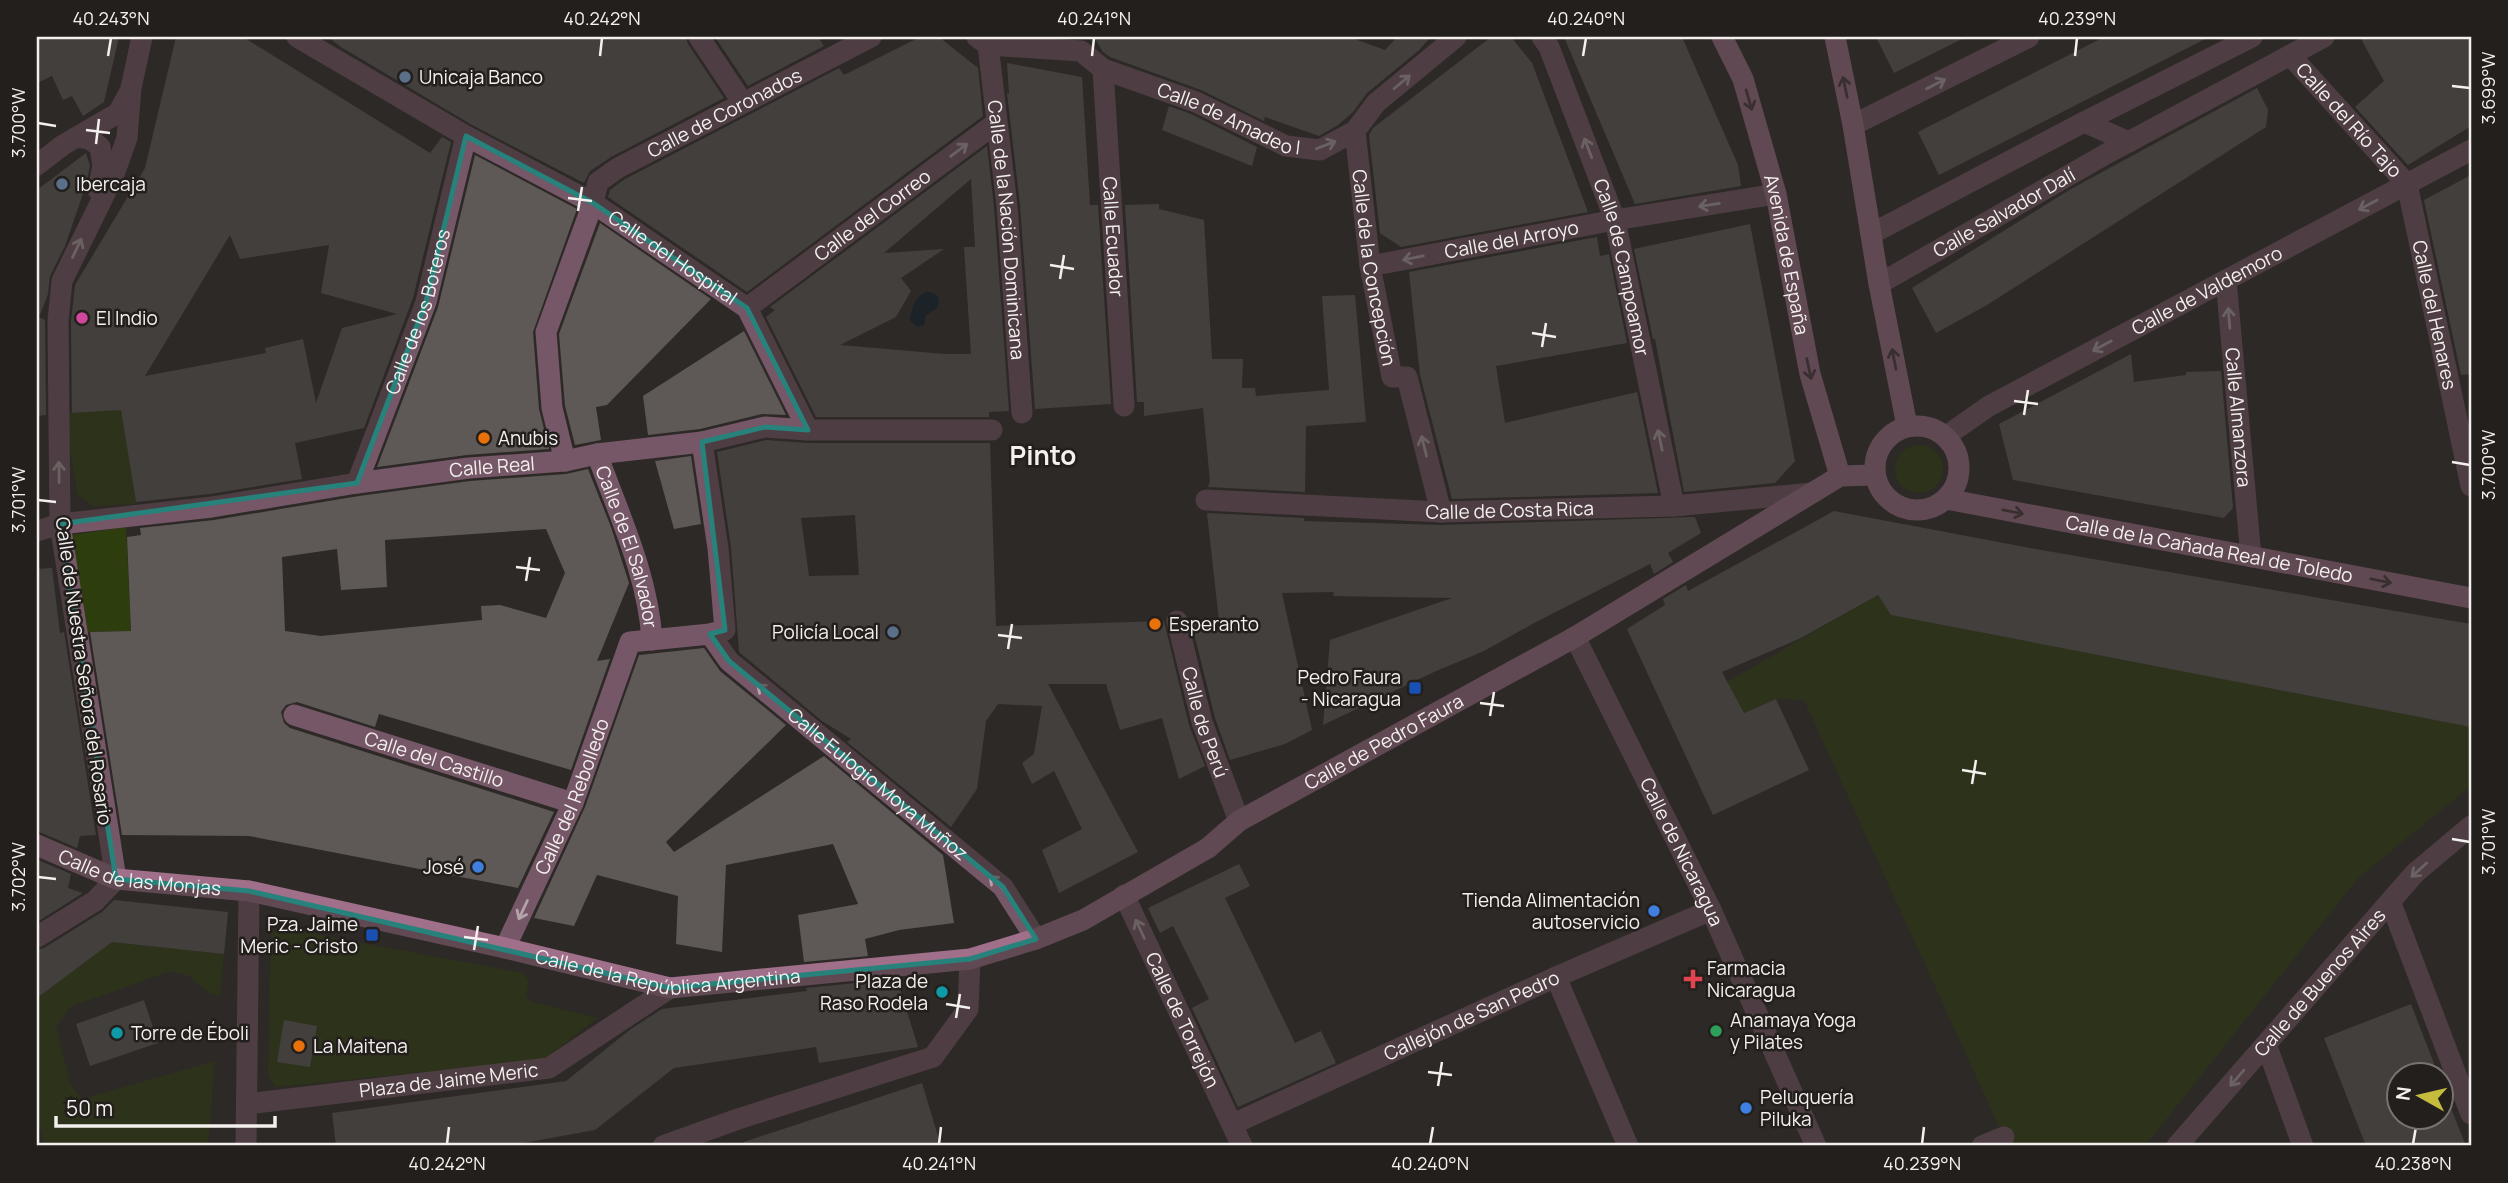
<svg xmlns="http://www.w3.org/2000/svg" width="2508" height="1183" viewBox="0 0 2508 1183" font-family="Manrope,sans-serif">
<rect width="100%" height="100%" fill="#2d2926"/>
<path fill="#2d3d0d" d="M121 409 136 504 93 506 77 494 65 414Z
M1895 469a24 24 0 1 1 48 0a24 24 0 1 1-48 0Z
M126 527 131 631 82 632 72 535Z
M1878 595 1891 615 2471 727V786L2359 877 2145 1146H2008L1804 700 1776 699 1744 713 1727 682Z
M283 928 523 973 529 981 526 996 532 1002 597 1018 544 1060 276 1087 268 1076 271 933Z
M112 942 224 954 220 996 209 993 189 976 170 971 70 1007 56 1028 71 1085 82 1099 215 1061 208 1146H45L40 1128 37 1129V998Z"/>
<path fill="#071b2b" d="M926 292 934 293 938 297 939 303 936 309 926 315 924 325 917 327 910 320C911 308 915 297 926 292Z"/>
<path fill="#5e5957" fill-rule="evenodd" d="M37 37H119L104 102 83 116 72 96 63 100 52 76 37 83Z
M176 37H243L430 153 442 137 451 142 413 298 364 428 295 443 302 479 210 494 136 502 121 410 72 413 71 322 75 285 145 168ZM230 235 240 259 329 245 321 293 397 314 342 328 316 403 303 339 265 348 266 353 145 376Z
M328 37H686L688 44 724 98 611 157 590 171 584 183 472 125 341 47Z
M715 37H818L824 46 748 86Z
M920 37H939L978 68 983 116 747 292 608 197 610 190 625 179 839 68 844 75Z
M1094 37H1349L1385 50 1397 37H1431L1418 51 1367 93 1353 112 1338 125 1319 136 1265 117 1264 121 1201 90 1110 57 1103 52Z
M1491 37H1511L1532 63 1588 212 1401 247 1380 233 1369 135 1373 128Z
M1564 37H1682L1738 165 1741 186 1635 204Z
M1876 37H1966L1894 73Z
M2104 37H2209L1939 175 1918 132Z
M2360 37H2471V126L2408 165 2355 107 2384 81Z
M1007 63 1082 77 1090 205H1098L1111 404 1035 409 1020 205 1007 93 1009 94Z
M2257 88 2268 110 2266 127 1987 305 1936 333 1912 288 2071 189Z
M1169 106 1191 114 1257 147 1252 166 1162 130Z
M987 146 994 207 1009 411 989 412V417H816L766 317 775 310 770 307ZM971 179 975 247H964L971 354H945L840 345 896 317 911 291 901 278 944 249 884 253Z
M86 153 90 166 85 188 65 246 50 276 48 294 40 315 37 314V190Z
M475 155 577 209 533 332 539 409 549 449 467 455 377 467 438 307Z
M2471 175V374L2461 375 2424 200Z
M1159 204V209L1204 220 1212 359H1243L1242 388H1255L1256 396 1329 390 1322 296 1355 295 1366 422 1306 426 1305 492 1208 487 1210 481 1203 408 1144 416V402H1137L1125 205Z
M600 223 711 299 607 405 596 407 601 440 575 445 565 406 559 334Z
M1750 224 1795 461 1775 483 1684 492 1655 339H1653L1634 249Z
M1597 237 1600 256 1609 254 1627 343 1496 366 1505 423 1637 392 1658 493 1452 499 1420 375 1409 272Z
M37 316 45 320 46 415 37 416Z
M744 331 786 415 762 414 700 429 648 435 643 396Z
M2131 354 2134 382 2186 375V372L2221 371 2233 508 2224 518 2013 480 1999 424Z
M766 440 808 443H990L996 626 1164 621 1189 725 1205 766 1179 779 1162 718 1120 730 1106 684H1048L1138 852 1059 893 1042 850 1082 829 1054 771 1032 784 1022 763 1034 754 1042 706 998 704 986 721 977 789 951 827 847 742 851 739 822 721 739 652 731 547 717 452ZM855 515 859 575 809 576 801 518Z
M691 456 701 524 674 529 655 461Z
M588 469 611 527 629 583 597 661 610 659 571 770 379 714 375 727 297 702 286 705 281 712 284 723 290 728 554 812 518 888 249 836 122 835 90 632 131 631 127 537 141 535 140 528 214 520 359 496 470 481 566 474ZM546 529 565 573 546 618 500 605 481 606 482 620 321 636 285 631 282 557 337 549 341 590 387 587 385 540Z
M1834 511 2041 550 2471 624V727L1891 615 1878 595 1801 638 1722 672 1744 713 1776 699 1809 770 1713 815 1627 629 1665 605 1663 599 1686 585 1688 591Z
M1207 513 1304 518V521L1441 525 1695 517 1701 533 1668 553 1673 562 1654 574 1650 564 1536 622 1484 651 1434 672 1323 725 1330 640 1452 598 1333 596 1334 592 1282 593 1312 730 1285 744 1230 760 1215 718 1191 621H1219Z
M52 568 60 633 64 632 96 835 80 836 77 848 37 831V569Z
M704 648 720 671 786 725 666 842 674 852 824 756 943 855 954 923 899 930 865 939 868 956 804 962 798 915 858 904 833 844 726 865 722 952 676 944 678 896 597 875 574 926 534 918 585 807 639 655Z
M38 860 71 874 68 888 83 893 37 922Z
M1239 864 1250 886 1225 898 1295 1043 1321 1031 1336 1063 1238 1107 1192 1008 1209 999 1173 926 1160 933 1148 908Z
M114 900 228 912 224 954 112 942 37 998V950L44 948 102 912Z
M897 979 918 1047 819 1063 816 1047 674 1068 595 1130 506 1146H336L332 1113 566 1081 631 1029 662 1009 807 991 806 988Z
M144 1000 158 1043 90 1066 76 1024Z
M2411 1004 2438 1074H2399V1116H2441V1083L2466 1146H2366L2324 1038Z
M284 1020 317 1026 310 1067 277 1062Z
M922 1083 941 1146H744V1142Z"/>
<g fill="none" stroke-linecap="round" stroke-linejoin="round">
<g stroke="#755767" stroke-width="21">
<path id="s1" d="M297 37 466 136 593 203 747 308 808 430"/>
<path d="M699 37 743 103"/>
<path id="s2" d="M977 37 988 45 1081 51 1103 69 1196 102 1286 146 1320 150 1355 131 1376 103 1456 37"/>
<path id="s3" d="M1542 37 1549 47 1615 220 1674 506"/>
<path id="s4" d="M988 45 1007 206 1022 413"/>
<path id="s5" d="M2290 55 2407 184 2471 486"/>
<path id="s6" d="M1103 69 1124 406"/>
<path d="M2084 122 2252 37"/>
<path d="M1853 125 2029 37"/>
<path id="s7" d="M1355 131 1370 266 1392 377H1407L1441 512"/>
<path d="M77 137 90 139 100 147 103 166 98 190"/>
<path d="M37 165 63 145 118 113 129 93"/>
<path d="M1871 234 2084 122 2129 142"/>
<path id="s8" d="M1370 266 1615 220 1776 194"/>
<path id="s9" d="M2226 280 2251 557"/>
<path id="s10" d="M1879 284 2106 154 2324 37"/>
<path id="s11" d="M747 308 996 123"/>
<path id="s12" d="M1946 436 1989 406 2471 150"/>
<path id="s13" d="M597 454C619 515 648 575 652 640"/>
<path id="s14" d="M565 461 552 408 546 332 593 203 598 182 618 168 871 37"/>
<path id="s15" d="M357 483 426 302 466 136"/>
<path id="s16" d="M1206 500 1441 512 1674 506 1812 493"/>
<path id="s17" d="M37 531 60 524 212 507 357 483 469 468 565 461 597 454 702 442 765 427 808 430H992"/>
<path id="s18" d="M1177 621 1202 722 1239 821"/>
<path id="s19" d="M710 634 729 661 1003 887 1036 939"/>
<path id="s20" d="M1575 637 1711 910 1816 1146"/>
<path id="s21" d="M294 715 573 803"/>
<path id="s22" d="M1124 895 1242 1146"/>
<path d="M2390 901 2471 1114"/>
<path d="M37 937 95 901 116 879 60 524 58 321 62 281 113 177 127 138 131 88 142 37"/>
<path id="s23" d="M505 948 573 803 630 642 710 634 725 630 718 548 702 442"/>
<path d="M1556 977 1628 1146"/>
<path d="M2266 1044 2303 1146"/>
<path id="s24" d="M247 1104 549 1068 670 988"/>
<path id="s25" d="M1233 1124 1556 977 1711 910"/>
<path d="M246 1146 249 891"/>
<path d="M663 1146 738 1119 933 1057 968 1009 970 959"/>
<path d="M1982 1146 2004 1137"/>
<path id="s26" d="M2177 1146 2415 873 2471 826"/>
</g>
<g stroke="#a06f8a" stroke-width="21">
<path id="s27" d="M1722 37 1743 79 1776 194 1810 374 1840 476"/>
<path d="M1835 37 1853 125 1879 284 1907 426"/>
<circle cx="1917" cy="468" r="42"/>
<path id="s28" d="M1946 499 2471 598"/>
<path id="s29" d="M37 845 116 879 249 891 505 948 670 988 970 959 1036 939 1083 920 1208 848 1239 821 1575 637 1840 476 1874 475"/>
</g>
</g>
<defs><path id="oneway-shaft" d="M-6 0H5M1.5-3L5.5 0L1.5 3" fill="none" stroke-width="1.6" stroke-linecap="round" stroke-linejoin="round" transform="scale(1.75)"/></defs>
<g stroke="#b4a4aa">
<use href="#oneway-shaft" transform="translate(1402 82) rotate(-40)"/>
<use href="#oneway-shaft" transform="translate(1936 84) rotate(-27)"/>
<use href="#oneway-shaft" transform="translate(1326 145) rotate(-21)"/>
<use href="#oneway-shaft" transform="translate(1588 148) rotate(-111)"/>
<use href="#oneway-shaft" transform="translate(959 150) rotate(-37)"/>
<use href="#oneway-shaft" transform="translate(1709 205) rotate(171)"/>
<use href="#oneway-shaft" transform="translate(2368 205) rotate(152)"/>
<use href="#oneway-shaft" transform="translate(77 248) rotate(-65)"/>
<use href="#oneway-shaft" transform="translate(1413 258) rotate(169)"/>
<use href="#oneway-shaft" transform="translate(2229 318) rotate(-95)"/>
<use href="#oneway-shaft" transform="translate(2102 346) rotate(152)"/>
<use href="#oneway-shaft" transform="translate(1660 440) rotate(-102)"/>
<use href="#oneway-shaft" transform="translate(1424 446) rotate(-104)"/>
<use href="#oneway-shaft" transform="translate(59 472) rotate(-91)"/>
<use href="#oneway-shaft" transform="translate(765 691) rotate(-140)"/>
<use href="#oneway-shaft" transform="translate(2419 870) rotate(138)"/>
<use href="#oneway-shaft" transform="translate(997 883) rotate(-137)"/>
<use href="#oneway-shaft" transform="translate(523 910) rotate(115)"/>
<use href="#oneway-shaft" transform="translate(1140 929) rotate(-115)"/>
<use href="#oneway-shaft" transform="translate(2237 1078) rotate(131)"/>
</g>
<g stroke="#48373e">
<use href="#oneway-shaft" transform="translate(1845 87) rotate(-102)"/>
<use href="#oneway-shaft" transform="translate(1749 100) rotate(74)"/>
<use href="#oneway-shaft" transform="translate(1894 359) rotate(-101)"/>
<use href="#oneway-shaft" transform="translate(1809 369) rotate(78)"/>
<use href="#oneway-shaft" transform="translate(2013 512) rotate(11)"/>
<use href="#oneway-shaft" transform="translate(2381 581) rotate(11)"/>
</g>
<path d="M0 0H2508V1183H0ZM466 136 593 203 747 308 808 430 765 427 702 442 725 630 710 634 729 661 1003 887 1036 939 970 959 670 988 249 891 116 879 60 524 357 483 426 302Z" fill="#2d2926" fill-opacity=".55" fill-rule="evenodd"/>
<path fill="none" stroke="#26827b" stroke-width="5" stroke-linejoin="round" d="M466 136 593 203 747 308 808 430 765 427 702 442 725 630 710 634 729 661 1003 887 1036 939 970 959 670 988 249 891 116 879 60 524 357 483 426 302Z"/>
<path fill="none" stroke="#f3f0ee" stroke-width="2.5" d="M108 56 111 38M600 56 602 38M1092 56 1094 38M1583 56 1586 38M2075 56 2077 38M2452 86 2470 88M38 123 56 126M86 130 110 133M96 144 99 119M568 198 592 201M578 211 582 187M1050 265 1074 269M1060 279 1064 255M1532 333 1556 337M1542 347 1546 323M2014 401 2038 404M2024 415 2028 390M2452 462 2470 465M38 500 56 502M516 567 540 570M526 581 530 557M998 635 1022 638M1008 649 1012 624M1480 703 1504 706M1490 716 1494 692M1962 770 1986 774M1972 784 1976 760M2452 839 2470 842M38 877 56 879M464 937 488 940M474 950 478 926M946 1004 970 1008M956 1018 960 994M1428 1072 1452 1075M1438 1086 1442 1062M447 1144 449 1127M939 1144 941 1127M1430 1144 1433 1127M1922 1144 1924 1127M2413 1144 2416 1127"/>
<g fill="#5c6f8a" stroke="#231f1d" stroke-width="2.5">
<circle cx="405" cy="77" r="7"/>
<circle cx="62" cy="184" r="7"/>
<circle cx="893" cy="632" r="7"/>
</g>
<circle fill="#d1479c" stroke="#231f1d" stroke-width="2.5" cx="82" cy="318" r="7"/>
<g fill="#e8710a" stroke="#231f1d" stroke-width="2.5">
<circle cx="484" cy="438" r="7"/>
<circle cx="1155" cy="624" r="7"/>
<circle cx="299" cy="1046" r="7"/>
</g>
<g fill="#1a4fb4" stroke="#231f1d" stroke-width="2.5">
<rect x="1408" y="681" width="14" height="14" rx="3.5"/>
<rect x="365" y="928" width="14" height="14" rx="3.5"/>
</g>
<g fill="#3f7fe0" stroke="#231f1d" stroke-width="2.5">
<circle cx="478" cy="867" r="7"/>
<circle cx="1654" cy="911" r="7"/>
<circle cx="1746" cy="1108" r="7"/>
</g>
<path fill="#e0444e" stroke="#231f1d" stroke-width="2.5" d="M1689.5 968.5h7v7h7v7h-7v7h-7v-7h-7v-7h7z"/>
<g fill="#0f9aa8" stroke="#231f1d" stroke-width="2.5">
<circle cx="942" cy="992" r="7"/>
<circle cx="117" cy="1033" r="7"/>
</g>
<circle fill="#2e9e5b" stroke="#231f1d" stroke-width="2.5" cx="1716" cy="1031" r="7"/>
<g text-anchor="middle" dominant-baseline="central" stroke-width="5" stroke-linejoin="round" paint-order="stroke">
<g font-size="19" fill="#f3f0ee" stroke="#231f1d" text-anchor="start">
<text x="419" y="77">Unicaja Banco</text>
<text x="76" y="184">Ibercaja</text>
<text x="96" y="318">El Indio</text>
<text x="498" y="438">Anubis</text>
<text x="1169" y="624">Esperanto</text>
<text x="879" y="632" text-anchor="end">Policía Local</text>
<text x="1401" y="677" text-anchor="end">Pedro Faura<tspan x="1401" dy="22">- Nicaragua</tspan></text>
<text x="464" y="867" text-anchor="end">José</text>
<text x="1640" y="900" text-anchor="end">Tienda Alimentación<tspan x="1640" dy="22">autoservicio</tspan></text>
<text x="358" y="924" text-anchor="end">Pza. Jaime<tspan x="358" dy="22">Meric - Cristo</tspan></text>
<text x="1707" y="968">Farmacia<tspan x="1707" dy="22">Nicaragua</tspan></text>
<text x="928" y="981" text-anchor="end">Plaza de<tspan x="928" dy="22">Raso Rodela</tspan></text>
<text x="1730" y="1020">Anamaya Yoga<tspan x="1730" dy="22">y Pilates</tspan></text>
<text x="131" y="1033">Torre de Éboli</text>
<text x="313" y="1046">La Maitena</text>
<text x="1760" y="1097">Peluquería<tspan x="1760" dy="22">Piluka</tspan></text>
</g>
<g font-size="19" fill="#f3f0ee" stroke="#231f1d">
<text stroke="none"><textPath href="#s14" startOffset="434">Calle de Coronados</textPath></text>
<text stroke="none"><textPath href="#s2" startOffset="271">Calle de Amadeo I</textPath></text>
<text stroke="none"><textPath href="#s5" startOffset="88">Calle del Río Tajo</textPath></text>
<text stroke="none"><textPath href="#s10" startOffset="144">Calle Salvador Dalí</textPath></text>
<text stroke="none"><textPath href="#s11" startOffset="156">Calle del Correo</textPath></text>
<text stroke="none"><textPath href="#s4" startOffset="186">Calle de la Nación Dominicana</textPath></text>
<text stroke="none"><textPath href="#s6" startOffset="168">Calle Ecuador</textPath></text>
<text stroke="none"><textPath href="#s8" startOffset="144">Calle del Arroyo</textPath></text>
<text stroke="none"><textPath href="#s27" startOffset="228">Avenida de España</textPath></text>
<text stroke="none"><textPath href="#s1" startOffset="436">Calle del Hospital</textPath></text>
<text stroke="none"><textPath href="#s7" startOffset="138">Calle de la Concepción</textPath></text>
<text stroke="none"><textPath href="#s3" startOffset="245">Calle de Campoamor</textPath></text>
<text stroke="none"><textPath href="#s12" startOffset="299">Calle de Valdemoro</textPath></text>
<text stroke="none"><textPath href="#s15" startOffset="182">Calle de los Boteros</textPath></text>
<text stroke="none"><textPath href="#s5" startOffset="308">Calle del Henares</textPath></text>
<text stroke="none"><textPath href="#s9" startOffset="138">Calle Almanzora</textPath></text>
<text stroke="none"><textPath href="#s17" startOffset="460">Calle Real</textPath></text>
<text stroke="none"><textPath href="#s16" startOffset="304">Calle de Costa Rica</textPath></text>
<text stroke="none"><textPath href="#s13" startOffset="98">Calle de El Salvador</textPath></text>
<text stroke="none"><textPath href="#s28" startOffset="268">Calle de la Cañada Real de Toledo</textPath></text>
<text transform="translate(84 671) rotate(82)">Calle de Nuestra Señora del Rosario</text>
<text stroke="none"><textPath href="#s18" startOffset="105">Calle de Perú</textPath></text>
<text stroke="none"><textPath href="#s29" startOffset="1423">Calle de Pedro Faura</textPath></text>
<text stroke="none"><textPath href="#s21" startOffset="147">Calle del Castillo</textPath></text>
<text stroke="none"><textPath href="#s19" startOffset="226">Calle Eulogio Moya Muñoz</textPath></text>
<text stroke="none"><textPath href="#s23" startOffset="166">Calle del Rebolledo</textPath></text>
<text stroke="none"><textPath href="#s20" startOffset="240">Calle de Nicaragua</textPath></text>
<text stroke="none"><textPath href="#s29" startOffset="108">Calle de las Monjas</textPath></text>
<text stroke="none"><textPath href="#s29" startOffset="648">Calle de la República Argentina</textPath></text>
<text stroke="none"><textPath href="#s26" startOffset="217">Calle de Buenos Aires</textPath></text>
<text stroke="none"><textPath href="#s25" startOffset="262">Callejón de San Pedro</textPath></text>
<text stroke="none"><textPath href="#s22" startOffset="138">Calle de Torrejón</textPath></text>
<text stroke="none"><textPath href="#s24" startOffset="203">Plaza de Jaime Meric</textPath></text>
</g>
<g font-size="26" font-weight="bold" fill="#f3f0ee" stroke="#231f1d">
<text x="1043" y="455">Pinto</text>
</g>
</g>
<rect width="2508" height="1183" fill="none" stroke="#231f1d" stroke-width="77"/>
<g transform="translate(2420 1096) rotate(278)"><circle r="33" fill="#231f1d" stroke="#767371" stroke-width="2"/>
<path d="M0-5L12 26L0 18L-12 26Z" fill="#c5bc3d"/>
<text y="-10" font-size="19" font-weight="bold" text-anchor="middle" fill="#f3f0ee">N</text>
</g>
<path d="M56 1116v10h219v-10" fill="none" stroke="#f3f0ee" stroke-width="3.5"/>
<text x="66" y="1116" font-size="21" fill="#f3f0ee" stroke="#231f1d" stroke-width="5" paint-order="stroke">50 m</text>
<rect x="38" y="38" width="2432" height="1106" fill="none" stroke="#f3f0ee" stroke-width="2.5"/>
<g font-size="18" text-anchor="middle" fill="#f3f0ee">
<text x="111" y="25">40.243°N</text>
<text x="602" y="25">40.242°N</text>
<text x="1094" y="25">40.241°N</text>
<text x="1586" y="25">40.240°N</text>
<text x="2077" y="25">40.239°N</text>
<text transform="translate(2489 88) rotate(-90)" y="6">3.699°W</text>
<text transform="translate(19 123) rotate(-90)" y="6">3.700°W</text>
<text transform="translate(2489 465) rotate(-90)" y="6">3.700°W</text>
<text transform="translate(19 500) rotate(-90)" y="6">3.701°W</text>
<text transform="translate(2489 842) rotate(-90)" y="6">3.701°W</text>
<text transform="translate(19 877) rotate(-90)" y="6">3.702°W</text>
<text x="447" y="1170">40.242°N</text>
<text x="939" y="1170">40.241°N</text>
<text x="1430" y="1170">40.240°N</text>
<text x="1922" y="1170">40.239°N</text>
<text x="2413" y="1170">40.238°N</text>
</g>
</svg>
